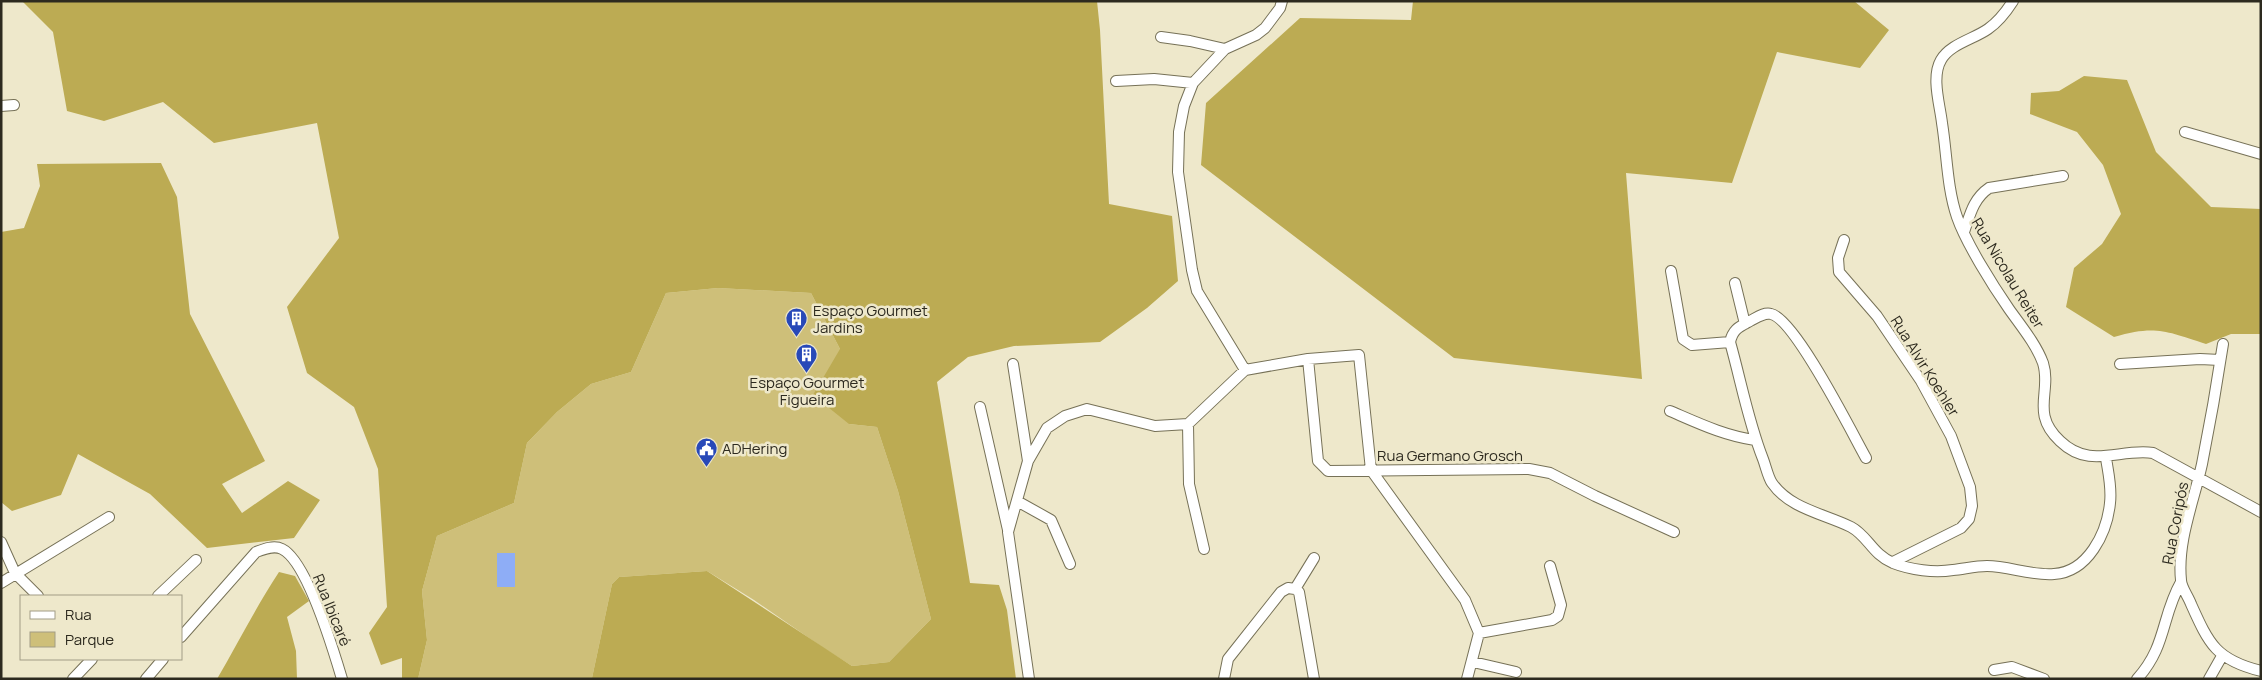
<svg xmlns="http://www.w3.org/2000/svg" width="2262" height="680" viewBox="0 0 2262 680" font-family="Manrope,sans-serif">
<rect width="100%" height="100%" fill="#eee8cb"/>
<path fill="#cebf79" d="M718 288 811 293 840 349 849 424 877 427 898 491 931 619 889 662 852 666 822 647 754 600 707 571 619 577 612 584 592 678 418 679 427 640 422 591 437 536 514 503 527 443 557 412 591 384 631 372 666 293Z"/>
<path fill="#bcab53" d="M22 1H1097L1100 30 1109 204 1172 216 1178 281 1147 308 1100 342 1014 346 968 357 937 382 970 583 999 585 1007 610 1016 679H590L592 678 612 584 619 577 707 571 852 666 889 662 931 619 898 491 877 427 849 424 813 395 840 349 811 293 718 288 666 293 631 372 591 384 557 412 527 443 514 503 437 536 422 591 427 640 418 679H402V658L381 665 369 633 387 607 378 469 354 407 307 373 287 307 339 238 317 123 214 143 163 102 104 121 67 111 53 32Z
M1413 1H1854L1889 30 1860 68 1777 52 1732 183 1626 173 1642 379 1454 358 1201 165 1206 103 1300 18 1411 20Z
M2084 76 2127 80 2156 152 2211 207 2261 209V334H2231L2206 344C2166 331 2155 325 2114 337L2066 307 2074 268 2102 244 2121 214 2103 165 2077 132 2030 114 2031 93 2059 91Z
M161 163 177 197 190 314 265 461 222 484 242 513 288 481 320 500 294 538 207 548 150 494 78 454 61 495 12 511 1 502V232L24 228 40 186 37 164Z
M279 572 295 576 309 601 287 617 296 651 297 679H217C238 643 256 607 279 572Z"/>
<path fill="#8eadf6" d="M497 553H515V587H497Z"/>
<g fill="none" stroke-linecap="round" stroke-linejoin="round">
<defs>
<path id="minor" d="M2013 1C2006 12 1998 22 1988 29 1974 39 1950 44 1941 60 1931 77 1940 105 1942 123 1947 154 1947 188 1957 217 1966 243 1993 286 2009 309 2021 326 2036 344 2043 363 2052 392 2030 413 2060 441 2090 470 2119 448 2153 453L2261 512
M1161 37 1190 41 1225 49
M1116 81 1154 79 1193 83
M1 106 14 105
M2185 132 2261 154
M1964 232C1970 215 1973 199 1989 188L2063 176
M1844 240 1838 258 1839 272 1877 316 1921 381 1951 436 1970 487 1972 506 1969 519 1961 528 1893 562
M1671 271 1683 339 1692 345 1730 342
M1735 283 1745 324
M2223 344C2217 384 2210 424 2202 464 2194 501 2177 541 2181 580 2181 587 2188 596 2191 604 2209 644 2216 660 2261 671
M1308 359 1318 461 1328 471 1529 469 1550 473 1595 496 1674 532
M1013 364 1028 461
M2120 364 2200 359 2220 360
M1245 370 1197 291 1192 270 1178 172 1179 132 1184 106 1193 83 1225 49 1256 35 1265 28 1280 8 1282 1
M980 407 1008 530
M1670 411C1698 423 1725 436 1755 440
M1188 424 1189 484 1204 549
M1866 458C1852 433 1795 319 1771 314 1764 312 1756 318 1750 321 1739 327 1733 329 1730 342 1741 381 1748 421 1763 459 1766 467 1768 477 1772 483 1790 509 1825 514 1851 527 1868 536 1872 554 1893 563 1911 570 1934 573 1953 570 1964 569 1975 566 1987 566 2009 566 2031 576 2054 574 2088 572 2107 533 2110 503 2112 487 2108 472 2106 458
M1017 501 1051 520 1070 564
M1 542 15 573 38 596
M1 583 109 517
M1295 589 1299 592 1314 679
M158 596 196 560
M1479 633 1552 620 1558 616 1561 605 1550 566
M181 637 256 552C264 549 274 545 282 549 307 561 334 652 342 679
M1473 662 1516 672
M1994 670 2012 667 2044 679
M73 679 92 659
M146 679 163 659
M1029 679 1008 532 1028 461 1047 428 1065 416 1087 409 1155 426 1188 424 1245 370 1308 359 1359 355 1371 470 1465 600 1479 633 1467 679
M1224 679 1228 659 1281 592 1288 588 1295 589 1314 558
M2137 679C2167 646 2161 617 2181 582
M2209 679 2222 656"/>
</defs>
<use href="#minor" stroke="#767157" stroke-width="12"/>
<use href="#minor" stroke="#fff" stroke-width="10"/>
</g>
<defs>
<symbol id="building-pin" viewBox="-11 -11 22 30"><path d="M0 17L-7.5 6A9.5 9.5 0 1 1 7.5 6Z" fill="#2849b8" stroke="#eee8cb"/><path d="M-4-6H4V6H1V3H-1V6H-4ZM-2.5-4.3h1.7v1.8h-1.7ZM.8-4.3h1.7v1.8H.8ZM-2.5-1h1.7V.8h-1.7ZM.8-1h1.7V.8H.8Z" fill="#fff"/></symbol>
<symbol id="civic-pin" viewBox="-11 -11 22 30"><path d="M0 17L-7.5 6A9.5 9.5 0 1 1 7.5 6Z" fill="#2849b8" stroke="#eee8cb"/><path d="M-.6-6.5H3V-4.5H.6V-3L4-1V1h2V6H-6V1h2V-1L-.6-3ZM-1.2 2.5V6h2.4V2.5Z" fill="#fff"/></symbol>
</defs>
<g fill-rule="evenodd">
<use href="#building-pin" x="784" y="306" width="25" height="34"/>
<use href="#building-pin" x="794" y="342" width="25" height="34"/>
<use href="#civic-pin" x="694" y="436" width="25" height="34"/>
</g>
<g text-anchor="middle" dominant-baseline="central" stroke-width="5" stroke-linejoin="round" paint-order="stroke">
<g font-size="15" fill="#2d2a1f" stroke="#eee8cb">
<text transform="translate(2008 273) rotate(59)">Rua Nicolau Reiter</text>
<text transform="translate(1925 366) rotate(58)">Rua Alvir Koehler</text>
<text x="1450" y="455">Rua Germano Grosch</text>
<text transform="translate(2175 523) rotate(-79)">Rua Coripós</text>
<text transform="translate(332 610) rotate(68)">Rua Ibicaré</text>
</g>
<g font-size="15" fill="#2d2a1f" stroke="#eee8cb" text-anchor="start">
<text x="813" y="310">Espaço Gourmet<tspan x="813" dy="17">Jardins</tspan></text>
<text x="807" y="382" text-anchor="middle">Espaço Gourmet<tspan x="807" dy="17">Figueira</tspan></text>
<text x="722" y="448">ADHering</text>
</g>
</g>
<rect width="2262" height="680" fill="none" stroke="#2d2a1f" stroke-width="5"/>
<rect x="20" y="595" width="162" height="65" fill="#eee8cb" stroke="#a19c86"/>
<rect x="30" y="611" width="25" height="8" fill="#ffffff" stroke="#a19c86"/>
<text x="65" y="620" font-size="15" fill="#2d2a1f">Rua</text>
<rect x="30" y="632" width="25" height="15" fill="#cebf79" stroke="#a19c86"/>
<text x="65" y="645" font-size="15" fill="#2d2a1f">Parque</text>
</svg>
